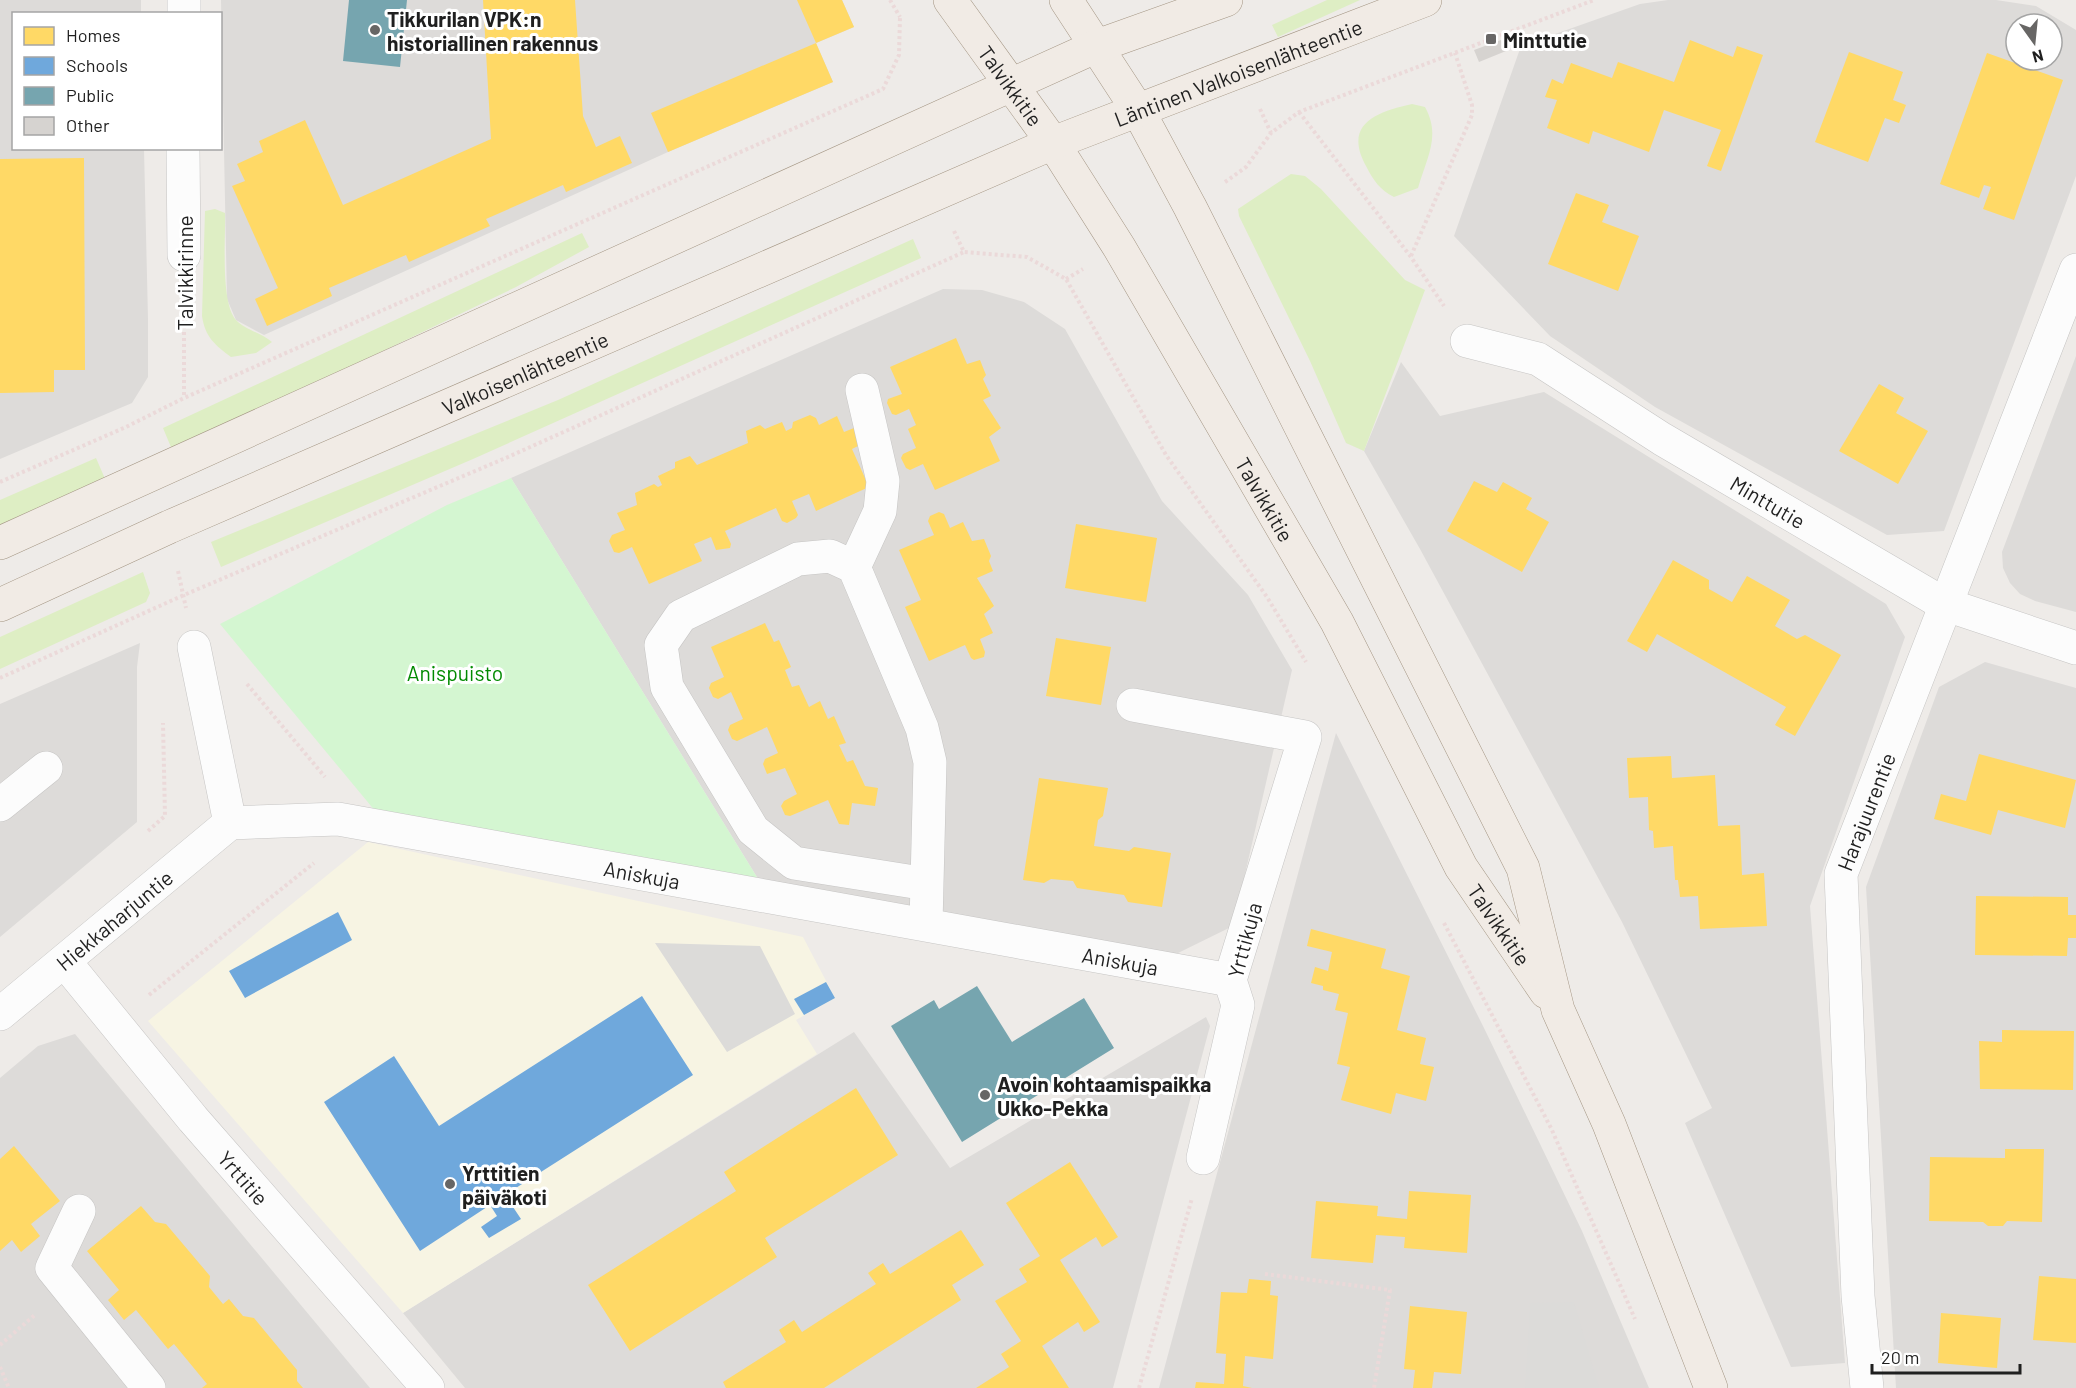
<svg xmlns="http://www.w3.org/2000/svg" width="2076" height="1388" viewBox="0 0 2076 1388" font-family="Barlow,sans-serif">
<rect width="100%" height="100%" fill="#eeebe8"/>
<path fill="#dddbd9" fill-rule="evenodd" d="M0 0H141V13L14 14V148L144 149 148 319V377L132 403 0 459Z
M221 0H842L854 27 816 43 833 82 668 152 264 335 236 320 227 299Z
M1668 0H1996L2036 6 2076 30V176L1944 531 1887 535 1655 407 1550 336 1454 236 1521 46 1640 4ZM2016 24H2052V60H2016Z
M943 289 982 290 1024 302 1065 329 1162 501 1248 595 1292 670 1233 926 1176 954 760 882 511 478Z
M2076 356V612L2035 601 2020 594 2010 583 2003 568 2002 552Z
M1401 362 1440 416 1544 392 1886 604 1905 637 1810 906 1845 1363 1791 1367 1685 1123 1712 1108 1622 922 1420 549 1364 451Z
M140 643 137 667V822L0 937V704Z
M1985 662 2076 688V1388H1896L1866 887 1939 687Z
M1336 733 1484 1028 1582 1231 1649 1388H1159Z
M1206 1017 1210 1026 1113 1388H465L403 1313 854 1032 950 1168Z
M75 1034 370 1388H0V1078L38 1046Z"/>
<path fill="#f7f4e3" d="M368 842 803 937 835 998 796 1020 817 1054 403 1313 148 1021Z"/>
<path fill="#deeec4" d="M1327 0H1360L1278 37 1272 25Z
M1412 104 1425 107C1441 136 1427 157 1418 188L1394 197C1380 190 1373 180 1366 166 1343 124 1376 112 1412 104Z
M1291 174 1305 176 1321 189 1405 280 1425 290 1364 451 1346 443 1310 361 1239 216 1238 209Z
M215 209 225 213C226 237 220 302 236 320 245 330 262 333 272 342L256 353 231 357C215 345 205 337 202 316L205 211Z
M582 233 589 247 516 287 173 452 163 428Z
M913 239 921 258 473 459 221 567 211 542 558 400Z
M96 458 106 481 0 527V500Z
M143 572 150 593 146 602 0 669V637Z"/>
<path fill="#d4f6d1" d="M511 478 760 882 376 812 220 624 447 505Z"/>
<path fill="#dcdbd9" d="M655 943 760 946 795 1014 727 1052Z
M1574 1302 1599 1388H1525L1530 1303Z"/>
<path fill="#ffd966" d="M483 0H575L583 116 596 147 620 136 632 163 566 192 563 185 486 219 490 226 409 262 406 255 329 288 332 296 267 326 255 299 278 288 232 186 245 181 237 164 263 152 259 141 305 120 343 205 491 139Z
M797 0H842L854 27 816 43 833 82 668 152 651 113 816 43Z
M1690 40 1733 57 1737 46 1763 55 1721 171 1707 166 1721 130 1664 110 1649 152 1593 131 1589 144 1547 128 1557 100 1545 97 1552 79 1563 84 1571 63 1612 78 1618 62 1674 82Z
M1849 52 1903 72 1893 100 1906 105 1899 123 1885 118 1868 162 1815 142Z
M1987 53 2063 80 2014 220 1983 209 1991 187 1984 185 1979 198 1940 184Z
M84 158 85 370H54V392L0 393V159Z
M1576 193 1609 205 1602 222 1639 236 1618 291 1548 264Z
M956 338 967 364 980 360 986 375 983 379 991 396 983 400 1001 428 989 437 1000 461 935 490 923 464 910 470 906 468 901 458 903 454 916 448 908 429 916 425 909 409 896 415 892 414 887 403 888 399 902 394 890 367Z
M1879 384 1904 398 1896 413 1928 431 1898 484 1839 451Z
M810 415 816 418 819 425 837 416 844 432 859 426 866 442 852 449 869 487 816 511 809 494 792 501 798 515 796 518 787 523 782 521 776 508 725 531 731 544 730 548 716 550 711 537 694 544 702 561 649 584 632 547 619 553 614 552 609 541 612 535 625 530 617 513 637 505 635 493 654 484 658 487 662 485 658 476 675 468V462L690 456 697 465 748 443 746 431 760 425 765 429 782 422 786 431 792 428 793 422Z
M1474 481 1497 492 1503 482 1532 498 1526 509 1549 522 1522 572 1447 531Z
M939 512 944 514 950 528 963 522 972 541 984 539 991 556 989 561 993 571 977 578 994 606 984 614 993 633 980 639 985 652 984 657 974 660 971 658 965 645 929 661 905 607 921 600 899 550 934 535 928 521 930 516Z
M1076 524 1157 538 1146 602 1065 588Z
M1673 560 1709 580V589L1732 602 1747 576 1790 600 1775 626 1797 639 1805 635 1841 655 1795 736 1775 725 1786 707 1657 634 1647 652 1627 641Z
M765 623 774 642 779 640 791 667 785 670 792 687 799 685 809 707 820 701 828 719 834 716 846 743 839 745 847 762 853 760 865 786 878 788 875 806 852 803 849 825 839 824 828 800 790 816 785 815 781 806 784 801 797 794 785 768 767 774 763 764 765 759 778 753 767 727 737 741 732 739 728 730 730 725 743 719 731 692 718 699 713 697 709 688 711 683 724 677 711 647Z
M1056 638 1111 647 1101 705 1046 696Z
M1979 754 2076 780 2065 828 1998 810 1991 835 1934 819 1941 794 1966 801Z
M1671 756 1672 778 1715 775 1718 826 1740 825 1742 875 1764 873 1767 926 1700 929 1698 896 1680 897 1678 880H1675L1673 846 1654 848 1653 831 1649 830 1648 797 1629 798 1627 758Z
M1039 778 1108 788 1103 816 1098 820 1094 846 1129 851 1134 847 1171 853 1162 907 1128 902 1124 895 1077 888 1073 881 1051 879 1044 883 1023 880Z
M1976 896 2068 897V915H2076V938H2068L2067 956 1975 955Z
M1311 929 1386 949 1381 968 1410 976 1397 1030 1426 1038 1420 1064 1434 1067 1426 1101 1396 1093 1391 1114 1341 1100 1350 1067 1337 1064 1348 1013 1335 1010 1339 994 1323 990V986L1311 983 1315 967 1328 971 1332 952 1307 946Z
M2002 1030 2074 1031 2073 1090 1980 1089 1979 1041 2002 1042Z
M856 1088 898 1155 765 1238 777 1257 630 1351 588 1285 736 1191 724 1172Z
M14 1146 60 1201 31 1224 40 1236 21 1252 12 1240 0 1251V1159Z
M2005 1149H2044L2042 1222 2007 1221 2003 1226H1988L1983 1222 1929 1221 1930 1157 2005 1158Z
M1070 1162 1118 1237 1102 1247 1096 1237 1060 1260 1100 1322 1084 1332 1078 1322 1042 1346 1069 1388H976L1009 1367 1001 1354 1021 1341 995 1301 1027 1282 1019 1269 1040 1256 1006 1203Z
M1409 1191 1471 1195 1467 1253 1404 1248 1405 1237 1376 1235 1373 1263 1311 1258 1316 1201 1378 1206 1377 1216 1407 1219Z
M141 1206 155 1222 166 1224 210 1276 209 1287 223 1304 229 1299 243 1316 254 1318 297 1370V1381L303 1388H202L207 1384 174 1344 168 1349 136 1310 124 1320 108 1300 119 1290 87 1251Z
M961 1230 984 1265 952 1285 961 1300 824 1388H726L723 1382 786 1342 779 1330 794 1320 802 1332 876 1284 868 1273 883 1263 890 1274Z
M2039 1276 2076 1279V1343L2033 1340Z
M1249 1279 1271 1281 1270 1295 1278 1296 1273 1359 1245 1356 1243 1386 1252 1388H1195L1196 1382 1224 1384 1226 1354 1216 1353 1221 1292 1247 1293Z
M1410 1306 1467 1312 1461 1374 1434 1372 1432 1388H1413L1415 1370 1404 1369Z
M1941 1313 2001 1318 1997 1368 1938 1363Z"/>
<path fill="#6fa8dc" d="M338 912 352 940 245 998 229 971Z
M826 982 835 998 804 1015 794 999Z
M642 996 693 1075 505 1195 521 1219 489 1238 481 1227 497 1216 490 1205 420 1251 324 1102 394 1056 439 1126Z"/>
<path fill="#76a5af" d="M349 0H407L400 67 343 61Z
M977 986 1012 1042 1084 998 1114 1048 962 1142 891 1026 934 1000 939 1009Z"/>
<path fill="#d6d3d0" d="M1501 40 1506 51 1479 62 1474 50Z"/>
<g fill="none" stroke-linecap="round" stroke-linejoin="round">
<defs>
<g id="minor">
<path d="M184 14V0"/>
<path d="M183 148 184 255"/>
<path id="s1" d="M1467 341 1538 359 1662 439 1944 604 2076 648"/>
<path d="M854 567 880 511 883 481 862 390"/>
<path d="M194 647 230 823"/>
<path d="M1133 705 1305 737 1230 980 1238 1005 1203 1158"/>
<path d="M0 805 46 768"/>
<path id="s2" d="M230 823 338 819 1230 980"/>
<path d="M926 924 930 762 922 728 854 567 830 556 798 559 681 616 661 645 667 687 753 830 794 863 927 884"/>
<path id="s3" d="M65 962 193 1119 428 1388"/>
<path id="s4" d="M0 1014 230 823"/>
<path d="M79 1211 52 1268 149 1388"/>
<path id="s5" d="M1867 1388 1858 1296 1841 874 2076 270"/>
</g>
<g id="major">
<path id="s6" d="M950 0 1053 143 1119 247 1337 622 1461 867 1546 992"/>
<path d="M1066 0 1139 112 1190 207 1523 868 1558 1010 1609 1124 1711 1388"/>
<path d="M0 543 1097 46 1226 0"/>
<path id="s7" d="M0 605 169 527 1053 143 1425 0"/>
</g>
</defs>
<use href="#minor" stroke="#c6c5c4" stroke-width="34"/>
<use href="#major" stroke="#a49684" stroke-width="34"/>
<path stroke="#ebd9d9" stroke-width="4" stroke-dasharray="3 3" stroke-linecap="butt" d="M890 0 900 17
M1260 109 1271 133
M1299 112 1411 257 1444 306
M1225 182 1246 167 1271 133 1299 112 1594 0
M954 231 964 252 1027 257 1066 279 1166 455 1267 597 1306 662
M1411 256 1472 115V105L1455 53
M1066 279 1083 269
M184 296V398
M0 482 126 427 184 398 883 89 899 55 900 17
M178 571 186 608
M0 678 184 595 508 457 964 252
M247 684 325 777
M148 831 165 816 163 723
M1444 923 1551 1128 1635 1319
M149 995 314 863
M1265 1274 1390 1290 1374 1388
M0 1345 36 1314
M0 1367 9 1388
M1139 1388 1192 1198"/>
<use href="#minor" stroke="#fcfcfc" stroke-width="33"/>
<use href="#major" stroke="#f1ebe5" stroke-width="33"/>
</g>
<g fill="#676665" stroke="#fff" stroke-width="2">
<circle cx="375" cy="30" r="6"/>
<rect x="1485" y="33" width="12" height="12" rx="3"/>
<circle cx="985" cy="1095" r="6"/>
<circle cx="450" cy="1184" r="6"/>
</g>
<g text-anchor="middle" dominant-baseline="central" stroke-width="6" stroke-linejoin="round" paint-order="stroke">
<g font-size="21" font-weight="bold" fill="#1f1f1f" stroke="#fff" text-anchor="start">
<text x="387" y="18">Tikkurilan VPK:n<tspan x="387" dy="24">historiallinen rakennus</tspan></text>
<text x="1503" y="39">Minttutie</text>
<text x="997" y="1083">Avoin kohtaamispaikka<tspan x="997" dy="24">Ukko-Pekka</tspan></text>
<text x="462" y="1172">Yrttitien<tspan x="462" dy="24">päiväkoti</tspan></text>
</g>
<g font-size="21" fill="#1f1f1f" stroke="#fff">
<text stroke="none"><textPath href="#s7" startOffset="1348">Läntinen Valkoisenlähteentie</textPath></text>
<text stroke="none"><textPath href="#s6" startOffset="105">Talvikkitie</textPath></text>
<text transform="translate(184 273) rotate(-90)">Talvikkirinne</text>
<text stroke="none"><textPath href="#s7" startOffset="574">Valkoisenlähteentie</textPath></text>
<text stroke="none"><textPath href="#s6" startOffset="591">Talvikkitie</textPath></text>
<text stroke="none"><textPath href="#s1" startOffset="344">Minttutie</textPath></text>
<text stroke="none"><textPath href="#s5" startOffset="582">Harajuurentie</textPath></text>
<text stroke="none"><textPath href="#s2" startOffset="417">Aniskuja</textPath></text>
<text stroke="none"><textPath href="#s4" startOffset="148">Hiekkaharjuntie</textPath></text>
<text stroke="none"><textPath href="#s6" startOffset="1077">Talvikkitie</textPath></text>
<text transform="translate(1244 940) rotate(-75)">Yrttikuja</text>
<text stroke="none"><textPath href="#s2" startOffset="903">Aniskuja</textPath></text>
<text stroke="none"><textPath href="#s3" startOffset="280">Yrttitie</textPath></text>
</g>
<g font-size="21" fill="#028a01" stroke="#fff">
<text x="455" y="672">Anispuisto</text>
</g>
</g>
<rect x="12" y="12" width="210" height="138" fill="#ffffff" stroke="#a5a5a5" stroke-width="1.5"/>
<rect x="24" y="27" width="30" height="18" fill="#ffd966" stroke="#a5a5a5" stroke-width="1.5"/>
<text x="66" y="42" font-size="18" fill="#1f1f1f">Homes</text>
<rect x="24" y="57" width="30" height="18" fill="#6fa8dc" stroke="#a5a5a5" stroke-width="1.5"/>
<text x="66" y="72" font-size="18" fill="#1f1f1f">Schools</text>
<rect x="24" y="87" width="30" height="18" fill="#76a5af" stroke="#a5a5a5" stroke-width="1.5"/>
<text x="66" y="102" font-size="18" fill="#1f1f1f">Public</text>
<rect x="24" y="117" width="30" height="18" fill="#d6d3d0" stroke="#a5a5a5" stroke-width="1.5"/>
<text x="66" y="132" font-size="18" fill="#1f1f1f">Other</text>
<g transform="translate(2034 42) rotate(165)"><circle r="28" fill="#ffffff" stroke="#a5a5a5" stroke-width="1.5"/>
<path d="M0-4.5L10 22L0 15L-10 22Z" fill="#676665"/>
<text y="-9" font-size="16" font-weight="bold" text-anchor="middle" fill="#1f1f1f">N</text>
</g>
<path d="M1872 1364v9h148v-9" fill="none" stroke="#1f1f1f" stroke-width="3"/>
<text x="1881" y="1364" font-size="18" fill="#1f1f1f" stroke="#ffffff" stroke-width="4.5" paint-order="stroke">20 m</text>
</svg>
